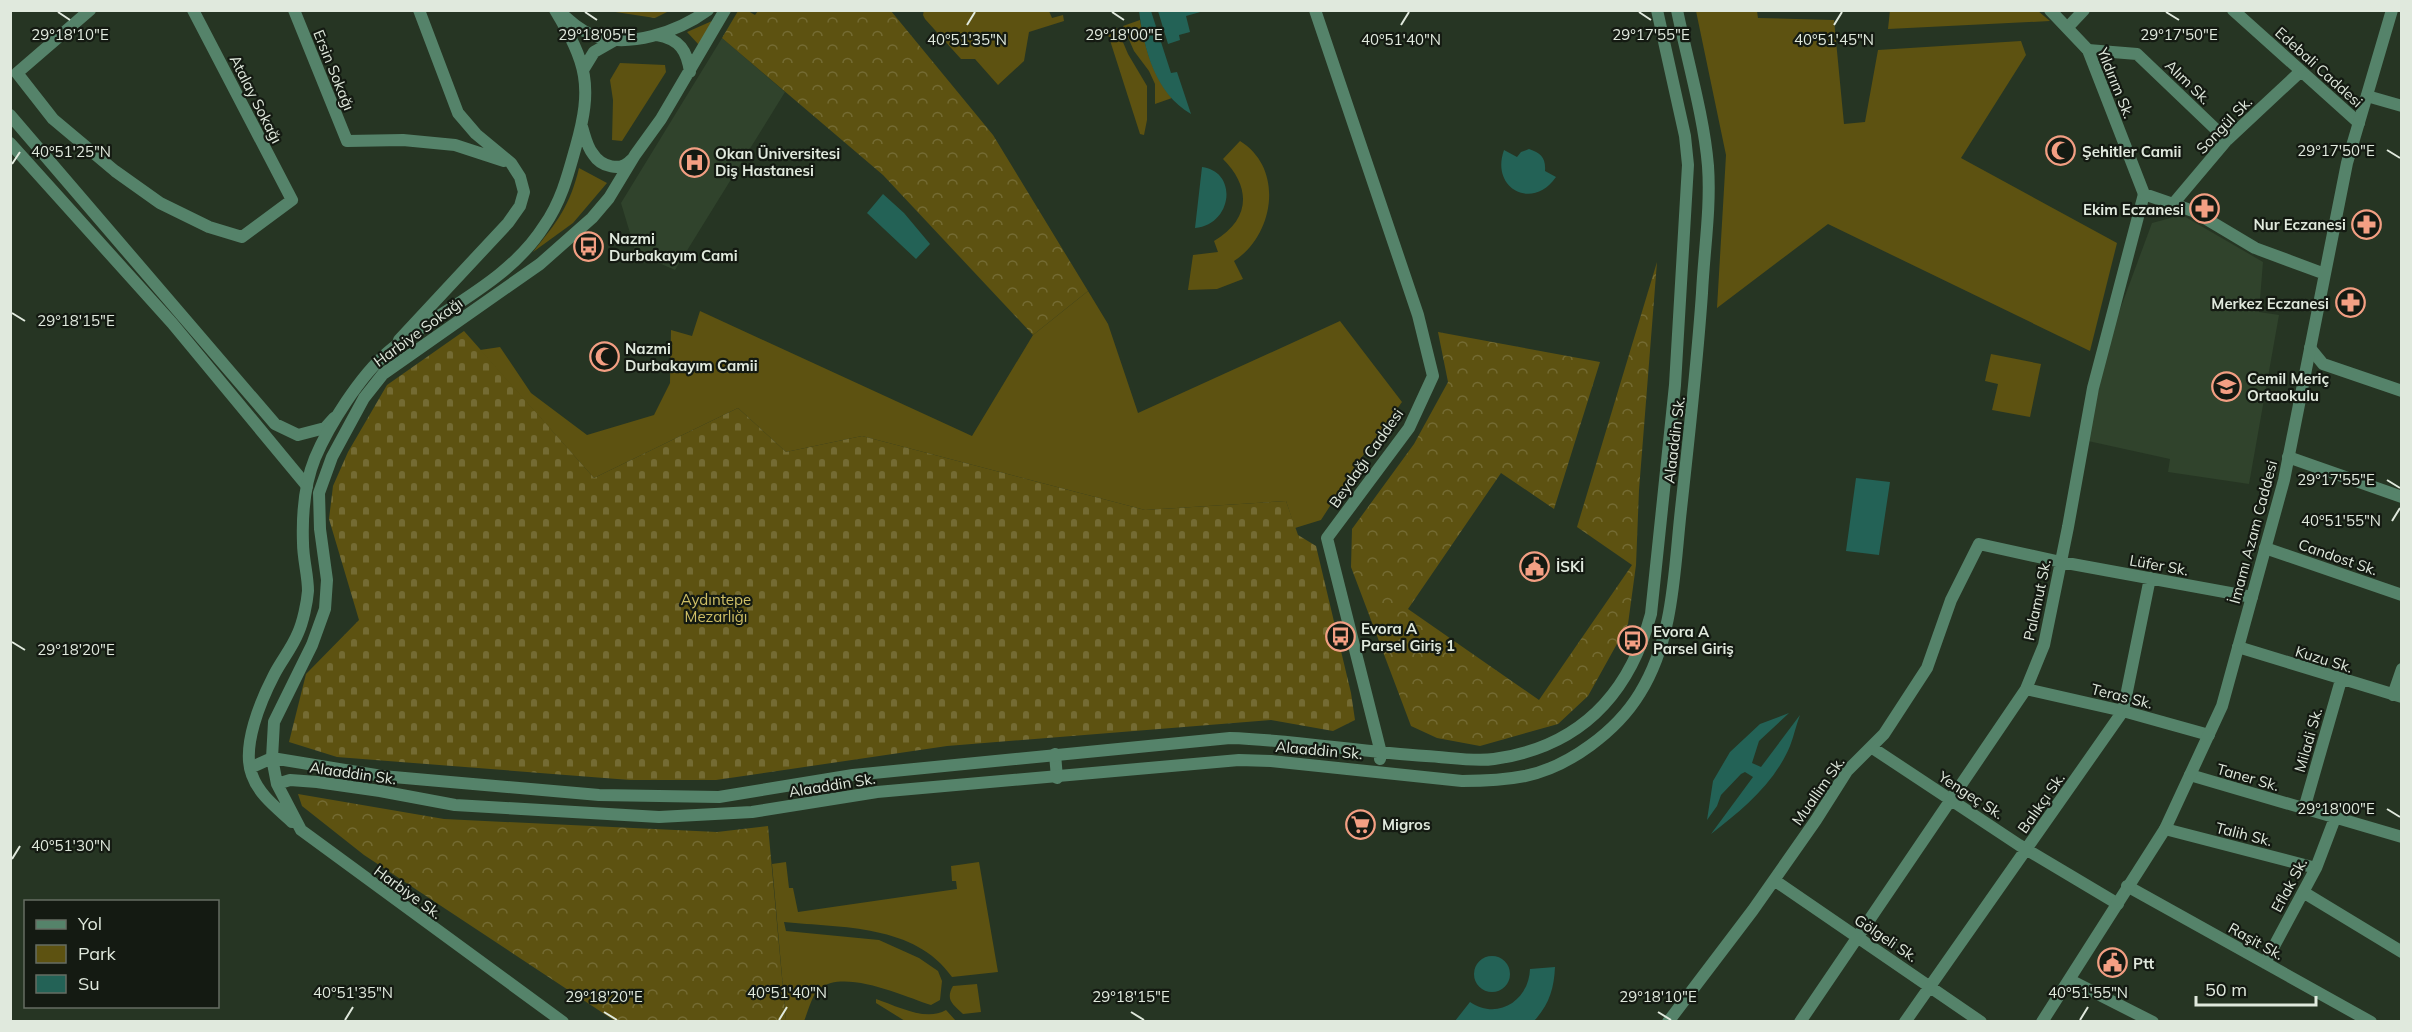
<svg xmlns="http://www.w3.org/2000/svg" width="2412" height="1032" viewBox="0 0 2412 1032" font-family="Mulish,sans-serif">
<defs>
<pattern id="forest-crowns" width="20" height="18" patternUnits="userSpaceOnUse" patternTransform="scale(1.5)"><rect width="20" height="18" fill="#5d5211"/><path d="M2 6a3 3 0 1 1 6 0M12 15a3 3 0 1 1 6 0" fill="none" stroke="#746b33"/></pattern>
<pattern id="cemetery-stones" width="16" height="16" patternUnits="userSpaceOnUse" patternTransform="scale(1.5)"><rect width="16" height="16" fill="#5d5211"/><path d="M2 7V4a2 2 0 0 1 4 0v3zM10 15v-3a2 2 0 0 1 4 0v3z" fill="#746b33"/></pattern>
</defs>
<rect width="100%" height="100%" fill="#263523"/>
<path fill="#30432c" d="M722 38 785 92 675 270 636 253 621 203Z
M2182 215 2263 262 2259 312 2279 315 2249 484 2168 472 2170 459 2088 441 2108 342 2152 223Z"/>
<path fill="#5d5211" d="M924 10 1049 11 1052 18 1063 15 1064 21 1029 32 1024 61 998 85 975 59H961L925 19 923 15Z
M1890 10 2038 11 2050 21 1888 29Z
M1696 11H1757L1758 18 1834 20 1844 124 1865 122 1878 50 2021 41 2026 55 1961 158 2117 243 2090 351 1828 224 1717 308 1726 155Z
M1140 20C1145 47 1153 77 1172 98L1155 104V84L1149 71 1134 51 1123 26Z
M712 21 699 45 687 32Z
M1117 28 1128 54 1147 86V120L1144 135 1140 134 1107 31Z
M620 63 665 65 666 72 622 141 612 140 613 100 610 80Z
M1240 141C1285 169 1274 235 1234 261L1243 279 1217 289 1188 290 1193 255 1218 252 1214 241C1250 220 1252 188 1223 159Z
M579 168 607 183 573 223 533 252C557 222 570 206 579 168Z
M1088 291 1108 324 1138 413 1340 321 1402 402 1359 461 1321 520 1295 528 1286 501 1145 510 862 436 786 452 738 408 594 478 480 350 500 347 531 393 587 435 654 415 670 383 671 330 692 336 700 311 972 436 1033 335Z
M1991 354 2041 364 2030 417 1992 410 1998 384 1985 381Z
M786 862 789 888H793L798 912 957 889 956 881H952L951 866 979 862 998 972 952 977C915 924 842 928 784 922L786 931 879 940 919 958 938 971 942 981 940 1000 931 1005C904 996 845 969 820 988 812 994 808 1012 804 1021H786L772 864Z
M977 984 981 1012 963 1014C953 1004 945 1000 953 986Z
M876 999C897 1006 926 1022 946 1010L956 1021H905L876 1003Z"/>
<path fill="url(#forest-crowns)" d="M609 11 669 10V11L655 18Z
M758 11H891L993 135 1088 291 1033 335 883 175 722 38 738 11H748L755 15Z
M1657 262 1639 490 1636 565 1628 624 1588 696 1558 724 1480 746 1437 738 1411 726 1351 567 1352 529 1414 444 1448 382 1438 332 1600 362 1554 509 1501 473 1408 609 1539 700 1632 565 1577 527Z
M298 794 444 819 717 832 768 826 786 1021H615L364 855 302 806Z"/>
<path fill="url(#cemetery-stones)" d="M464 331 594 478 738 408 786 452 862 436 1145 510 1286 501 1298 535 1316 546 1351 693 1355 720 1333 731 1271 720 947 746 716 780H630L337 757 289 742 306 674 359 620 329 519 333 486 348 452 387 385Z"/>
<path fill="#236256" d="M1139 11H1151L1171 73 1177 72 1191 114C1155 93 1144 49 1139 11Z
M1158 11H1204L1186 16 1190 32 1179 35 1180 40 1168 44Z
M1529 149C1541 153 1546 158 1545 171L1556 177C1533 211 1490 189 1504 150L1517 157 1521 152Z
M1202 167C1239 172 1232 225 1195 228Z
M883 194 904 213 930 244 916 259 867 213Z
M1856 478 1890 482 1879 555 1846 551Z
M1789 713 1759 741 1752 763 1761 767 1800 715C1796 725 1794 736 1790 746 1774 784 1742 810 1711 834L1753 777 1745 772 1741 774 1721 795 1717 806 1707 820 1713 781 1730 752 1760 724Z
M1474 974a18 18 0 1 1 36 0a18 18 0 1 1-36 0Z
M1555 967C1554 989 1549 1005 1534 1021H1455L1470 1002C1498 1021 1529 1000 1530 969Z"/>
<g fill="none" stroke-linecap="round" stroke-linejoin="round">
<path stroke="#55836a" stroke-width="12" d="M90 10 17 73 53 119 115 171 160 203 209 227 242 237 292 200 193 10
M294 10 347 141 403 140 455 145 504 161
M2233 10 2359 123
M2068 27 2084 10
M2088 50 2137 54 2227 140
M2367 96 2402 106
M10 115 275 424 298 435 325 428 334 418
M10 143 172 323 307 486
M2173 204 2227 140 2301 71
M399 340 508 223 520 206 524 192 520 177 511 163 476 134 458 113 419 10
M2310 348 2323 364 2402 391
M2288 457 2402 497
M2265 548 2402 595
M2238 647 2402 697
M2026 689 2123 711 2209 735
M2393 695 2402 669
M1871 747 2019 845 2118 904
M1055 754 1057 778
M2190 775 2402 837
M2304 809 2341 680
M2165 829 2316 868
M1774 880 1981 1022
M2127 886 2371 1022
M2303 892 2402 952
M2265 963 2316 868 2335 818
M2070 980 2153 1022
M1668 1022 1753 910 1816 820 1847 771 1884 734 1927 668 1951 600 1979 544 2061 562 2252 597
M1800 1022 2026 689 2044 645 2068 527 2093 388 2144 194
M1905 1022 2123 711 2150 578"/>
<path stroke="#55836a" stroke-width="12" d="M1315 10 1418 315 1433 376 1409 428 1327 538 1381 753 1380 759
M2050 10 2088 50 2144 194 2193 211 2255 248 2325 274
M561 13C571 22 580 30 592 35 628 49 678 32 708 10
M657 35C680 39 687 51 690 72
M583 70 594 52 615 40
M582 127C585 136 587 147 593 154 601 167 621 172 631 160
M250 768 272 758 382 776 599 795 719 797 853 775 1230 738C1296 740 1360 752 1426 756 1448 757 1473 762 1494 759 1580 747 1629 695 1651 614L1675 385 1688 165 1685 136 1657 10
M277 784 290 780 317 782 380 791 455 805 659 817 752 812 877 792 1239 760 1271 761 1462 781C1483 781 1505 780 1525 776 1569 767 1617 731 1640 693 1674 638 1674 571 1681 509 1689 437 1697 365 1702 293 1704 251 1711 208 1708 166 1704 117 1687 59 1677 10
M292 822C277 808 259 795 252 775 241 747 261 700 274 675 281 661 292 648 298 633 303 622 307 603 308 591 308 575 303 559 303 543 302 515 304 485 315 458 329 425 360 376 388 352 439 310 508 283 544 226 561 202 568 175 576 146 593 86 587 63 555 10
M563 1022 301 830 277 784 272 758 274 722 312 645 325 609 327 580 320 529 319 493 332 457 364 398 383 374 540 264 592 218 609 198 635 155 661 119 725 10
M2042 1022 2165 829 2222 706 2284 480 2347 163 2392 10"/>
</g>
<path fill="none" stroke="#e0e9dd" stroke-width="2" d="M58 12 70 20M585 12 597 20M1112 12 1124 20M1639 12 1651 20M2166 12 2179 20M967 25 975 12M1401 25 1409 12M1834 25 1842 12M2387 150 2400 158M12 164 20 152M12 313 25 321M2387 480 2400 488M2392 521 2400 508M12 642 25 650M2387 809 2400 817M12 859 20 846M604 1012 617 1020M1131 1012 1144 1020M1658 1012 1671 1020M345 1020 353 1007M779 1020 787 1007M2080 1020 2088 1007"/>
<defs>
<symbol id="mosque-ring" viewBox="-11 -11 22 22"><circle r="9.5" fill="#141a12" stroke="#f39f83" stroke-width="1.5"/><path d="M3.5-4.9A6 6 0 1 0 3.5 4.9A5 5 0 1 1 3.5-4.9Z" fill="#f39f83"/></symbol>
<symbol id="hospital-ring" viewBox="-11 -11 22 22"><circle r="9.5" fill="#141a12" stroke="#f39f83" stroke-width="1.5"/><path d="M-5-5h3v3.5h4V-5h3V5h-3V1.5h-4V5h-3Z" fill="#f39f83"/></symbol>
<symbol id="pharmacy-ring" viewBox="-11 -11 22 22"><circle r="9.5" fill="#141a12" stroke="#f39f83" stroke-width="1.5"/><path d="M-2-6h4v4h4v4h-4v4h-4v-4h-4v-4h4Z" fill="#f39f83"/></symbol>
<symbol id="bus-ring" viewBox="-11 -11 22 22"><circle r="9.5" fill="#141a12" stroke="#f39f83" stroke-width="1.5"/><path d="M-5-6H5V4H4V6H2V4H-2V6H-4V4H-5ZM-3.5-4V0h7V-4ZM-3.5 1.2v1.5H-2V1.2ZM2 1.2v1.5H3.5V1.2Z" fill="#f39f83"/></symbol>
<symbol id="school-ring" viewBox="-11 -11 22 22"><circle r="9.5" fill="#141a12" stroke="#f39f83" stroke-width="1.5"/><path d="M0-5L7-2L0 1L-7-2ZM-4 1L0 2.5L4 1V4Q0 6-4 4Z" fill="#f39f83"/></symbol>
<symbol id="civic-ring" viewBox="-11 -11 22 22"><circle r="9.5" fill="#141a12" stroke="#f39f83" stroke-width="1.5"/><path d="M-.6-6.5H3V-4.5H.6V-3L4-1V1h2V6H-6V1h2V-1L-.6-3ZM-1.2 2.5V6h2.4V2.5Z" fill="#f39f83"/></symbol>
<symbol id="supermarket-ring" viewBox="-11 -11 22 22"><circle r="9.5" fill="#141a12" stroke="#f39f83" stroke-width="1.5"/><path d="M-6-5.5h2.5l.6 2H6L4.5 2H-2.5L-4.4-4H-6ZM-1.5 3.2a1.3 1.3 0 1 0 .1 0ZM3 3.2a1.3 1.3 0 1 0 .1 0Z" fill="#f39f83"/></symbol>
</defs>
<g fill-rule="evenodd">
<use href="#mosque-ring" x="2044" y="134" width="33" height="33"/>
<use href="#hospital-ring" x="678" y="146" width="33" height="33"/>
<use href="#pharmacy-ring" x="2188" y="192" width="33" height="33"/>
<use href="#pharmacy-ring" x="2350" y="208" width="33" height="33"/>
<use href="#bus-ring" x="572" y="230" width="33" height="33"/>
<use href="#pharmacy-ring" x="2334" y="286" width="33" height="33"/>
<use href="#mosque-ring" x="588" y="340" width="33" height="33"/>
<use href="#school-ring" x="2210" y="370" width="33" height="33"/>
<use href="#civic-ring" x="1518" y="550" width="33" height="33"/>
<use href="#bus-ring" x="1324" y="620" width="33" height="33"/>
<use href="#bus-ring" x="1616" y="624" width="33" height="33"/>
<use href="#supermarket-ring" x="1344" y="808" width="33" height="33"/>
<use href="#civic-ring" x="2096" y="946" width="33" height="33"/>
</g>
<g text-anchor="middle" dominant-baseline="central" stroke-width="4.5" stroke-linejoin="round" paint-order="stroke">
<g font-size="15" fill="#e0e9dd" stroke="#141a12">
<text transform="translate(2319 67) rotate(42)">Edebali Caddesi</text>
<text transform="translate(334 70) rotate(68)">Ersin Sokağı</text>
<text transform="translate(2188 82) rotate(44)">Alım Sk.</text>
<text transform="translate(2116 83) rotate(68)">Yıldırım Sk.</text>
<text transform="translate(256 99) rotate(63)">Atalay Sokağı</text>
<text transform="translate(2224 125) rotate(-46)">Songül Sk.</text>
<text transform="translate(418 332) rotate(-36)">Harbiye Sokağı</text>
<text transform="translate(1674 440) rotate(-83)">Alaaddin Sk.</text>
<text transform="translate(1366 458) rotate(-55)">Beydağı Caddesi</text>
<text transform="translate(2253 532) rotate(-75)">İmamı Azam Caddesi</text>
<text transform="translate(2338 557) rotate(19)">Candost Sk.</text>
<text transform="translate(2159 565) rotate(10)">Lüfer Sk.</text>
<text transform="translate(2037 600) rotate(-78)">Palamut Sk.</text>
<text transform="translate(2324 659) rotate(17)">Kuzu Sk.</text>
<text transform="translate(2122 696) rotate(14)">Teras Sk.</text>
<text transform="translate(2308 740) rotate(-74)">Miladi Sk.</text>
<text transform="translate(1319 750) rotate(5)">Alaaddin Sk.</text>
<text transform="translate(353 773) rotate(8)">Alaaddin Sk.</text>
<text transform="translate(2248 777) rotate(16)">Taner Sk.</text>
<text transform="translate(832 785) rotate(-9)">Alaaddin Sk.</text>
<text transform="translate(1818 791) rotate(-55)">Muallim Sk.</text>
<text transform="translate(1971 795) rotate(33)">Yengeç Sk.</text>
<text transform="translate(2041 803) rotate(-55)">Balıkçı Sk.</text>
<text transform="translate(2244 834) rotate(14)">Talih Sk.</text>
<text transform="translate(2289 885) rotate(-62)">Eflak Sk.</text>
<text transform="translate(408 892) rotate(36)">Harbiye Sk.</text>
<text transform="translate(1886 938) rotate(34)">Gölgeli Sk.</text>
<text transform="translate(2256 941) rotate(29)">Raşit Sk.</text>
</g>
<g font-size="15" font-weight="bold" fill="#e0e9dd" stroke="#141a12" text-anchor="start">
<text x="2082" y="151">Şehitler Camii</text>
<text x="715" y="153">Okan Üniversitesi<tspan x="715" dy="17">Diş Hastanesi</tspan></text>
<text x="2184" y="209" text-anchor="end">Ekim Eczanesi</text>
<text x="2346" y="224" text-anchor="end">Nur Eczanesi</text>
<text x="609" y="238">Nazmi<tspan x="609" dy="17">Durbakayım Cami</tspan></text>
<text x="2329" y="303" text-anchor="end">Merkez Eczanesi</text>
<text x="625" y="348">Nazmi<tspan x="625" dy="17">Durbakayım Camii</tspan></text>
<text x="2247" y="378">Cemil Meriç<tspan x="2247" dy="17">Ortaokulu</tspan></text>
<text x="1556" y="566">İSKİ</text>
<text x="1361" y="628">Evora A<tspan x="1361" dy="17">Parsel Giriş 1</tspan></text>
<text x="1653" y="631">Evora A<tspan x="1653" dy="17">Parsel Giriş</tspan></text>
<text x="1382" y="824">Migros</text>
<text x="2133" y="963">Ptt</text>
</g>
<g font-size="15" fill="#d0c066" stroke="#141a12">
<text x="716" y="599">Aydıntepe<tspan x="716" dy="17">Mezarlığı</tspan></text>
</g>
</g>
<g font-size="15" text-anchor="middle" fill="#e0e9dd" stroke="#141a12" stroke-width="4.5" stroke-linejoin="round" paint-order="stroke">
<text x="1651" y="40">29°17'55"E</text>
<text x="70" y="40">29°18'10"E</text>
<text x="597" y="40">29°18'05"E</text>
<text x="1124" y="40">29°18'00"E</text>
<text x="2179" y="40">29°17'50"E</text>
<text x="967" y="45">40°51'35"N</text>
<text x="1401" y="45">40°51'40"N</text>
<text x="1834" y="45">40°51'45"N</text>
<text x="2336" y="156">29°17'50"E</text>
<text x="71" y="157">40°51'25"N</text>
<text x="76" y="326">29°18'15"E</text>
<text x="2336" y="485">29°17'55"E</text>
<text x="2341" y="526">40°51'55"N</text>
<text x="76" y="655">29°18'20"E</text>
<text x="2336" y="814">29°18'00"E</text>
<text x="71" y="851">40°51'30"N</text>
<text x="353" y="998">40°51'35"N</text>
<text x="787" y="998">40°51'40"N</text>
<text x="2088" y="998">40°51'55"N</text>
<text x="604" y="1002">29°18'20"E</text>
<text x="1131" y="1002">29°18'15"E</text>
<text x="1658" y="1002">29°18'10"E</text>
</g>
<rect width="2412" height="1032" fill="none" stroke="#e0e9dd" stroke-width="24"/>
<rect x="24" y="900" width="195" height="108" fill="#141a12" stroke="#666d63" stroke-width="1.5"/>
<rect x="36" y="920" width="30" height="9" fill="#55836a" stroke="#666d63" stroke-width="1.5"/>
<text x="78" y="930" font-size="18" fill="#e0e9dd">Yol</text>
<rect x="36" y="945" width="30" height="18" fill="#5d5211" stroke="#666d63" stroke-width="1.5"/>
<text x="78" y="960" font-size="18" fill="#e0e9dd">Park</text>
<rect x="36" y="975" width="30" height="18" fill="#236256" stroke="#666d63" stroke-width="1.5"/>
<text x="78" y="990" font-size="18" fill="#e0e9dd">Su</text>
<path d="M2196 996v9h120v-9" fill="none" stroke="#e0e9dd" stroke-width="3"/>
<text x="2205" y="996" font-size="18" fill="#e0e9dd" stroke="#141a12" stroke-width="4.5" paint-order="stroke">50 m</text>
</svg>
